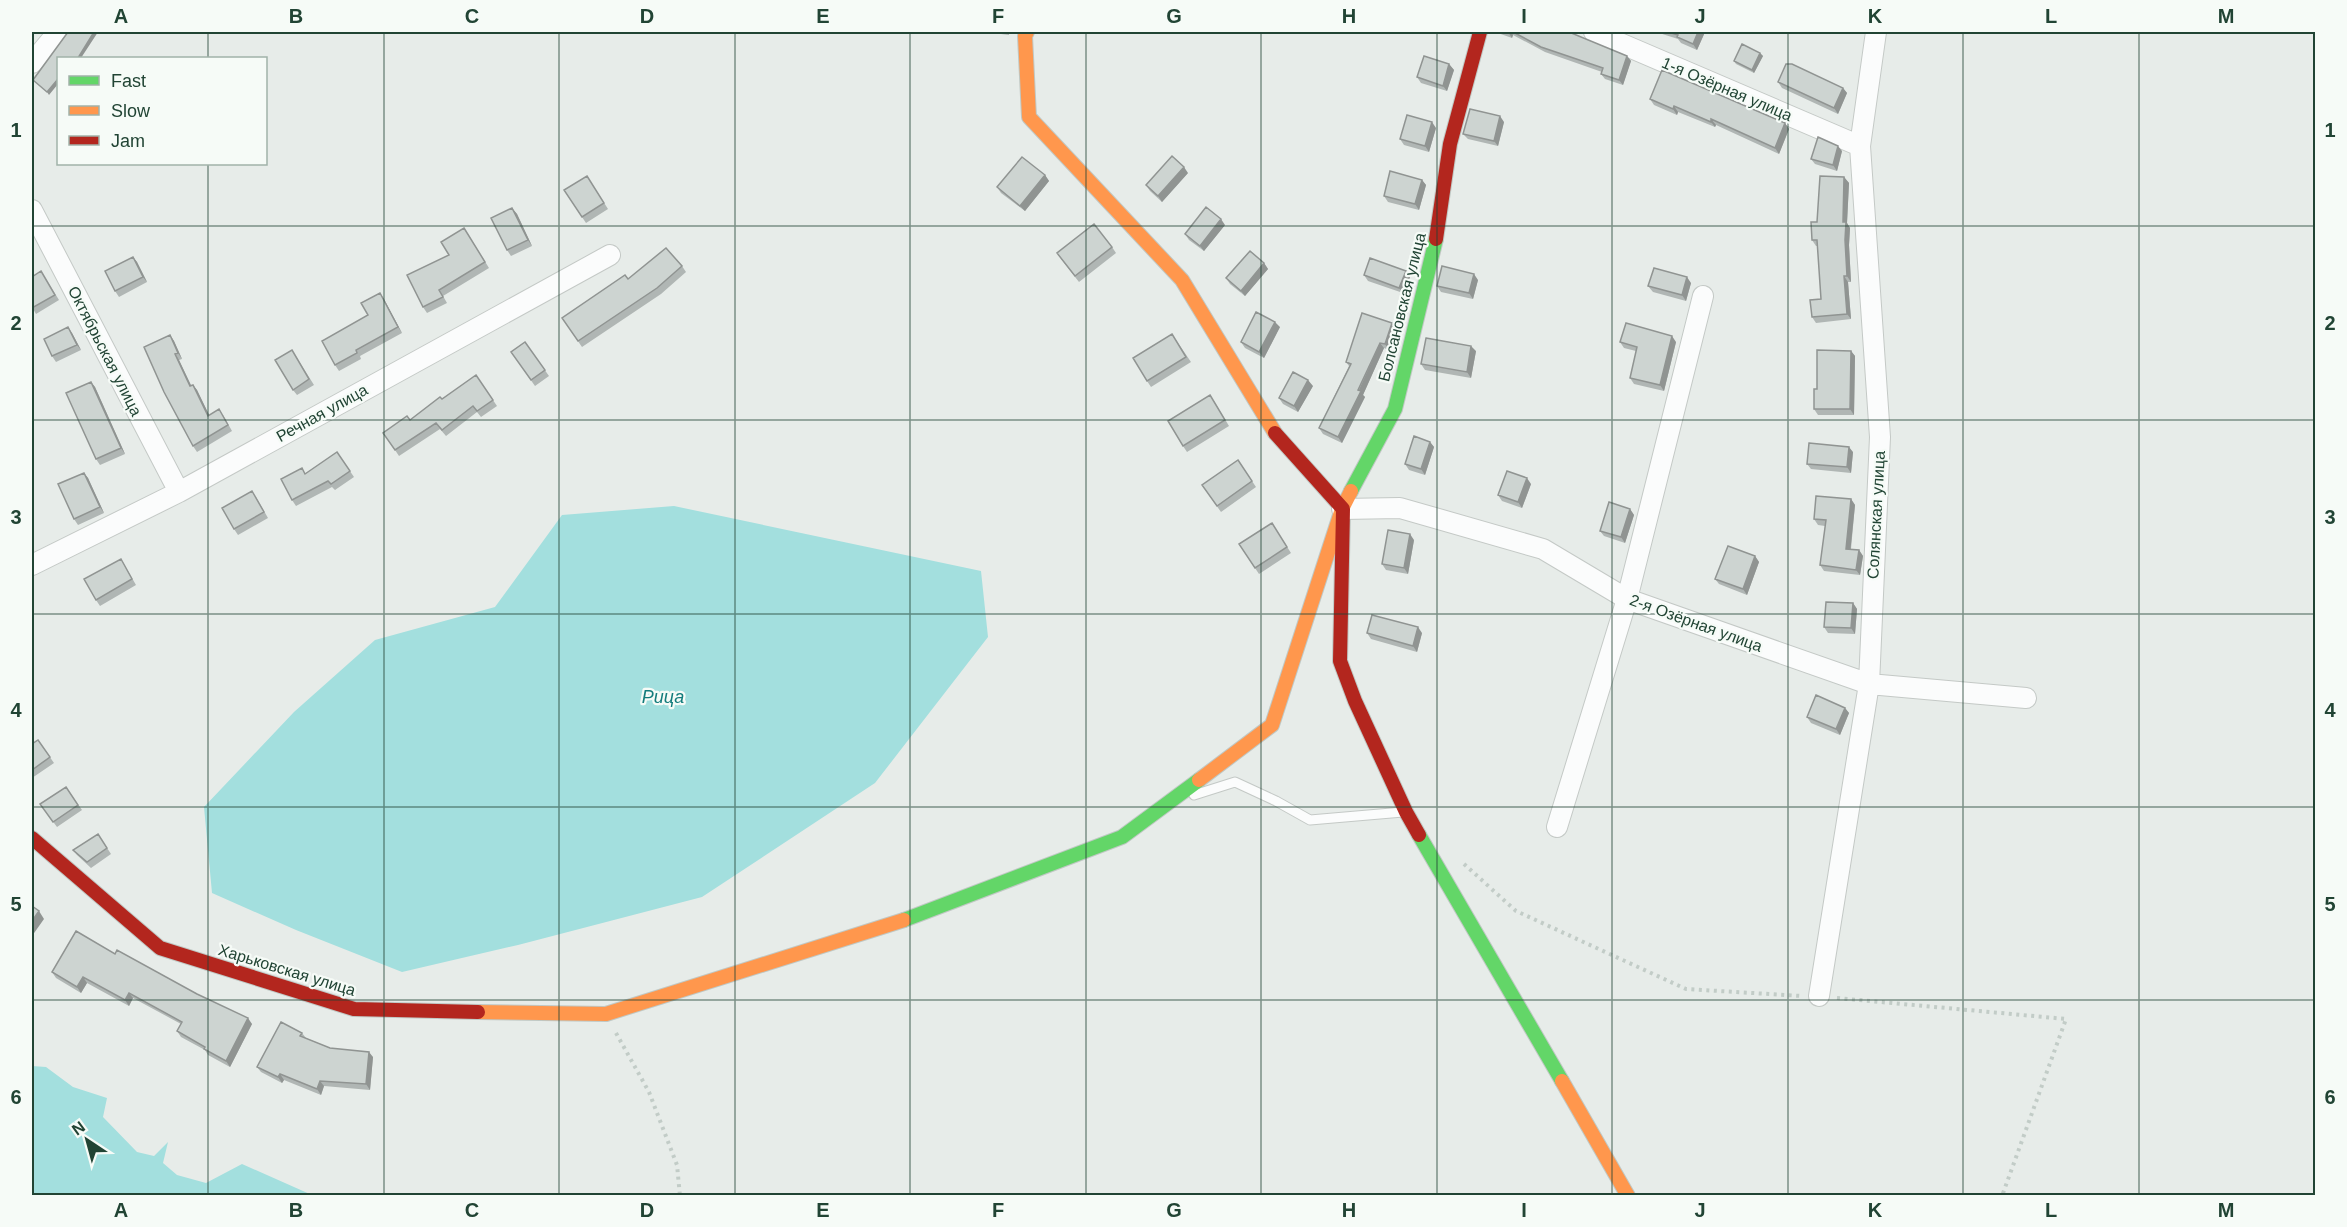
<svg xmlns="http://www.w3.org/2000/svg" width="2347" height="1227" viewBox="0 0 2347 1227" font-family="Arial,sans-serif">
<rect width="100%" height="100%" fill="#e7ece9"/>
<path fill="#a3dfde" d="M674 506 981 571 988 637 875 783 702 897 518 945 402 972 296 930 212 893 204 807 294 712 375 640 495 607 562 515Z
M32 1066 46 1067 73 1087 107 1098 103 1117 137 1152 154 1156 168 1142 163 1163 177 1175 206 1183 242 1164 312 1195H32Z"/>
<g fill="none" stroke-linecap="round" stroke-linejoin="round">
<defs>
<path id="lane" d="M1194 795 1235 782 1276 801 1310 820 1403 812"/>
<path id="street" d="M1594 32 1860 146
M32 63 58 32
M32 210 179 492
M1342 509 1400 508 1543 549 1627 599 1869 684 2026 698
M32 565 179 492 610 255
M1557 827 1627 599 1703 296
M1819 996 1869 684 1880 437 1860 146 1876 32"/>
<path id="fast" d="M1351 491 1395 409 1436 239
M1419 835 1562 1081
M904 920 1122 837 1199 780"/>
<path id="slow" d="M1027 32 1025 36 1029 117 1182 280 1275 433
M1199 780 1272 725 1342 509 1351 491
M478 1012 606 1014 904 920
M1562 1081 1628 1196"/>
<path id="jam" d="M1436 239 1450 144 1480 32
M1275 433 1343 509 1340 661 1355 701 1406 812 1419 835
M32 838 160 948 354 1009 478 1012"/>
</defs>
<use href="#lane" stroke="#c4c9c6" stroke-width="11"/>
<use href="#street" stroke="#c4c9c6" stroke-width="22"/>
<use href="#fast" stroke="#c0c8c4" stroke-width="16"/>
<use href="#slow" stroke="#c0c8c4" stroke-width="16"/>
<use href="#jam" stroke="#c0c8c4" stroke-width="16"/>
<path stroke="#c2ccc7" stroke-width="4" stroke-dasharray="3 4.5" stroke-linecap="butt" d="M1464 864 1516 911 1686 989 1802 996
M1837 998 2066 1019 2002 1196
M616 1033 649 1092 677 1165 680 1196"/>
<use href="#lane" stroke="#fbfcfc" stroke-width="9"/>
<use href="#street" stroke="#fbfcfc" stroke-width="20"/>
<use href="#fast" stroke="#63d668" stroke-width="14"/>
<use href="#slow" stroke="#ff974d" stroke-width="14"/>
<use href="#jam" stroke="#b3261e" stroke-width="14"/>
</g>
<path fill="#b0b6b4" d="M985 32H1009V35Z
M1495 32H1569L1627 56 1631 61 1623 85 1605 79 1601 74 1602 72 1545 52 1513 35 1512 38Z
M1656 32H1705L1697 50 1681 43 1678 39Z
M1760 53 1763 56 1754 73 1736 64 1734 61Z
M1449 64 1454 70 1447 91 1421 83 1417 77Z
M1778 82 1843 88 1847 93 1838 114 1782 88Z
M1650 99 1785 123 1789 129 1779 154 1716 125 1715 127 1678 112 1677 115 1654 105Z
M1504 122 1498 146 1468 139 1463 134Z
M1436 128 1429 152 1404 145 1400 139Z
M1842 151 1837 171 1815 164 1811 159Z
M1188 173 1162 202 1150 191 1146 185Z
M1045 175 1049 181 1025 211 1001 193 997 187Z
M587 176 608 209 586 223 564 190Z
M1844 177 1849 183 1847 223 1850 228 1849 245 1851 282H1848L1851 319 1816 323 1812 317 1821 299 1818 246H1816L1812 240 1817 222Z
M1422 180 1426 185 1419 210 1388 202 1384 196Z
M512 208 517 214 532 246 511 256 507 250Z
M1225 225 1204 251 1189 240 1185 234Z
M468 234 489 268 443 296 447 303 427 313 423 307Z
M1112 247 1116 253 1079 282 1061 259Z
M133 257 137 262 147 282 119 297 115 291Z
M1264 263 1268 269 1245 296 1230 284 1226 278Z
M682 266 686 272 661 294 582 347 562 318Z
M41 271 59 300 36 314 32 307Z
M1364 275 1410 277 1403 293 1368 281Z
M1478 280 1473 299 1441 292 1437 286Z
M1691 283 1686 301 1653 292 1648 286Z
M380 293 402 333 360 356 361 359 339 371 335 365 368 315Z
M1280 327 1264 358 1245 348 1241 342Z
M1396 329 1389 350 1384 348 1363 395 1365 397 1342 443 1323 434 1319 428 1349 366 1346 362Z
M72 333 81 350 56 362 52 356Z
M170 335 174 341 182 359 179 360 191 385H193L197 390 209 415H223L232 431 197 452 193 446Z
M1176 340 1191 362 1151 387 1147 381Z
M525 342 549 376 535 386 511 352Z
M1620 342H1676L1664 391 1634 384 1630 378 1636 351 1624 348Z
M292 350 314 385 297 395 293 390Z
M1476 351 1471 378 1425 370 1421 364Z
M1851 351 1855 356 1854 415H1818L1814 409 1817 389Z
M476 375 497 406 481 417 477 412 446 436 440 429 399 456 395 450 442 399Z
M91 382 95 387 125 454 100 465 96 459Z
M1313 386 1298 412 1283 404 1279 398Z
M1214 401 1229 426 1187 452 1183 446Z
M1430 442 1434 447 1425 475 1409 470 1405 464Z
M337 452 354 477 335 490 332 487 296 506 292 500 306 473Z
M1853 452 1851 473 1811 469 1807 464Z
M1238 460 1256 487 1221 512 1202 485Z
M84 473 88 478 104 513 78 525 74 519Z
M1531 484 1522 508 1502 501 1498 495Z
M256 497 268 518 238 535 234 529Z
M1851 499 1855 505 1851 549 1859 550 1863 556 1860 575 1824 571 1820 565 1825 526 1818 525 1814 519Z
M1630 509 1634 515 1625 543 1604 536 1600 531Z
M1272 523 1291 553 1259 574 1239 544Z
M1414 540 1408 574 1386 570 1382 564Z
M1755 556 1759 562 1747 595 1719 584 1715 579Z
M121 559 136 585 100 606 96 600Z
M1853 603 1857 609 1855 634 1828 633 1824 627Z
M1367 633H1422L1417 652 1371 639Z
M1845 708 1849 713 1840 735 1811 723 1807 717Z
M38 740 54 763 32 778V744Z
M66 787 82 810 57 827 40 804Z
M98 834 111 854 91 868 77 855 73 850Z
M115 954 252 1024 230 1067 208 1055 205 1050 181 1037 177 1031 181 1024 133 998 129 1006 87 983 81 993 56 978 52 972Z
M302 1033 306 1038 330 1048 373 1057 370 1090 324 1086 321 1095 284 1080 282 1083 261 1072 257 1067Z"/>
<path fill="#909492" d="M94 32H98L81 58H78Z
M1508 32H1511L1513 35 1512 38Z
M1698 32H1705L1697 50 1693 44Z
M1760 53 1763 56 1754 73 1752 70Z
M1627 56 1631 61 1623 85 1619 80Z
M1449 64 1454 70 1447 91 1443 86Z
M58 79V84L49 95 47 92Z
M1843 88 1847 93 1838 114 1834 108Z
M1674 106 1678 112 1677 115 1673 109Z
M1500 116 1504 122 1498 146 1494 141Z
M1711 119 1716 125 1715 127 1711 122Z
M1432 122 1436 128 1429 152 1425 146Z
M1785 123 1789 129 1779 154 1775 148Z
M1838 146 1842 151 1837 171 1833 165Z
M1184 167 1188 173 1162 202 1158 196Z
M1045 175 1049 181 1025 211 1020 206Z
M1844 177 1849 183 1847 223 1850 228 1849 245 1851 282 1847 276 1843 222Z
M1422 180 1426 185 1419 210 1415 204Z
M512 208 517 214 532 246 528 240Z
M1221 219 1225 225 1204 251 1200 246Z
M133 257 137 262 147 282 143 277Z
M1264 263 1268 269 1245 296 1241 291Z
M1406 271 1410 277 1403 293 1399 288Z
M1474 274 1478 280 1473 299 1469 293Z
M1844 276 1848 282 1851 319 1847 314Z
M1687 277 1691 283 1686 301 1682 295Z
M380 293 384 299 402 333 398 327Z
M1275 322 1280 327 1264 358 1259 352Z
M1392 323 1396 329 1389 350 1385 344Z
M68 327 72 333 81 350 77 345Z
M170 335 174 341 182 359 178 353Z
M1672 336 1676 342 1664 391 1660 385Z
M1380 343 1384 348 1363 395 1365 397 1342 443 1338 437Z
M1471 346 1476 351 1471 378 1467 372Z
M1851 351 1855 356 1854 415 1850 409Z
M175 354 179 360 194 392 190 386Z
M1308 380 1313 386 1298 412 1294 406Z
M91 382 95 387 125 454 121 448Z
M193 385 197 390 212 421 208 416Z
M1430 442 1434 447 1425 475 1421 469Z
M1849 447 1853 452 1851 473 1847 467Z
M84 473 88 478 104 513 100 507Z
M1527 478 1531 484 1522 508 1518 502Z
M1851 499 1855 505 1850 554 1846 549Z
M1630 509 1634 515 1625 543 1621 537Z
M1410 534 1414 540 1408 574 1404 568Z
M1859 550 1863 556 1860 575 1856 570Z
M1755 556 1759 562 1747 595 1743 589Z
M1853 603 1857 609 1855 634 1851 628Z
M1418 627 1422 633 1417 652 1413 646Z
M1845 708 1849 713 1840 735 1836 729Z
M39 911 44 919 32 936V921Z
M83 977 87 983 81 993 77 987Z
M129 993 133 998 129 1006 125 1000Z
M248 1018 252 1024 230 1067 226 1061Z
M369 1052 373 1057 370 1090 366 1084Z
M280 1074 284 1080 282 1083 278 1077Z
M320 1081 324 1086 321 1095 317 1089Z"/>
<path fill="#cdd4d1" stroke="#909492" stroke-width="1.5" d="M68 32H94L78 58H58V79L47 92 33 80Z
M1513 32H1569L1627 56 1619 80 1601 74 1603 68 1541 47Z
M1668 32H1698L1693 44 1677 37 1678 35Z
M1742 44 1760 53 1752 70 1734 61Z
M1424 56 1449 64 1443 86 1417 77Z
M1786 64H1792L1843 88 1834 108 1778 82Z
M1662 70 1785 123 1775 148 1711 119V122L1674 106 1673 109 1650 99Z
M1470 109 1500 116 1494 141 1463 134Z
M1407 115 1432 122 1425 146 1400 139Z
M1818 137 1838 146 1833 165 1811 159Z
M1172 156 1184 167 1158 196 1146 185Z
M1022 157 1045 175 1020 206 997 187Z
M1390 171 1422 180 1415 204 1384 196Z
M587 176 604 203 582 217 564 190Z
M1820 176 1844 177 1843 222H1846L1845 240 1847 276H1844L1847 314 1812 317 1810 300 1821 299 1817 240H1812L1811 222H1817Z
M1206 207 1221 219 1200 246 1185 234Z
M512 208 528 240 507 250 491 218Z
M1094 224 1112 247 1075 276 1057 253Z
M464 228 485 262 439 290 443 297 423 307 407 275 449 255 441 242Z
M666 248 682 266 657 288 578 341 562 318 625 275 628 279Z
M1250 251 1264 263 1241 291 1226 278Z
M133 257 143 277 115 291 105 271Z
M1370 258 1406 271 1399 288 1364 275Z
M1442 266 1474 274 1469 293 1437 286Z
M1654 268 1687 277 1682 295 1648 286Z
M41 271 55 295 32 308V277Z
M380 293 398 327 356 350 357 353 335 365 322 341 368 315 361 303Z
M1256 312 1275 322 1259 352 1241 342Z
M1362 313 1392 323 1385 344 1380 343 1358 390 1361 391 1338 437 1319 428 1351 364 1346 362Z
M1626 323 1672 336 1660 385 1630 378 1637 347 1620 342Z
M68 327 77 345 52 356 44 339Z
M1172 334 1186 357 1147 381 1133 358Z
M170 335 178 353 175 354 190 386 193 385 208 416 219 409 228 425 193 446 164 392 144 347Z
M1426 338 1471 346 1467 372 1421 364Z
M525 342 545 370 531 380 511 352Z
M292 350 309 379 293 390 275 360Z
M1817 350 1851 351 1850 409H1814V389H1817Z
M1293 372 1308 380 1294 406 1279 398Z
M476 375 493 400 477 411 473 406 442 430 436 423 395 450 383 433 407 416 410 420 440 397 442 399Z
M91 382 121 448 96 459 66 393Z
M1210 395 1225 420 1183 446 1168 421Z
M1414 436 1430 442 1421 469 1405 464Z
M1809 443 1849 447 1847 467 1807 464Z
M337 452 350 471 331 484 328 481 292 500 281 479 302 468 305 474Z
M1238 460 1252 481 1217 506 1202 485Z
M1507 471 1527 478 1518 502 1498 495Z
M84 473 100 507 74 519 58 484Z
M252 491 264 512 234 529 222 508Z
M1816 496 1851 499 1846 549 1859 550 1856 570 1820 565 1826 520 1814 519Z
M1609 502 1630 509 1621 537 1600 531Z
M1272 523 1287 547 1255 568 1239 544Z
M1388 530 1410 534 1404 568 1382 564Z
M1728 546 1755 556 1743 589 1715 579Z
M121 559 132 579 96 600 84 579Z
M1826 602 1853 603 1851 628 1824 627Z
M1372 615 1418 627 1413 646 1367 633Z
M1816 695 1845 708 1836 729 1807 717Z
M38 740 50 757 32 770V744Z
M66 787 78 805 53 822 40 804Z
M98 834 107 848 87 862 73 850Z
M32 906 39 911 32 921Z
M76 931 115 954 117 950 197 994 248 1018 226 1061 204 1049 205 1047 177 1031 182 1022 129 993 125 1000 83 977 77 987 52 972Z
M281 1022 302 1033 300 1036 330 1048 369 1052 366 1084 320 1081 317 1089 280 1074 278 1077 257 1067Z"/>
<path fill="none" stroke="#214434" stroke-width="1.5" stroke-opacity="0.55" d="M208 32V58M384 32V1196M559 32V1196M735 32V1196M910 32V1196M1086 32V1196M1261 32V1196M1437 32V1196M1612 32V1196M1788 32V1196M1963 32V1196M2139 32V1196M208 164V1196M32 226H2316M32 420H2316M32 614H2316M32 807H2316M32 1000H2316"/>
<g text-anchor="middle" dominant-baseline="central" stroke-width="4.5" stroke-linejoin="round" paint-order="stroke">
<g font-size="16" fill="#214434" stroke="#f6fbf7">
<text transform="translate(1727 89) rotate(23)">1-я Озёрная улица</text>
<text transform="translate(1402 307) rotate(-76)">Болсановская улица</text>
<text transform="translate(105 351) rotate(63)">Октябрьская улица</text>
<text transform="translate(322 413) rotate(-29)">Речная улица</text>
<text transform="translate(1876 515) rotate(-87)">Солянская улица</text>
<text transform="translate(1696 623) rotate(20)">2-я Озёрная улица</text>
<text transform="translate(287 970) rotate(17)">Харьковская улица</text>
</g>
<g font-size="18" font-style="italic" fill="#137c7c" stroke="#f6fbf7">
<text x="663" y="697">Рица</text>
</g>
</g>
<rect width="2347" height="1227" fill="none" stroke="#f6fbf7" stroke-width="66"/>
<rect x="57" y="57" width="210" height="108" fill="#f6fbf7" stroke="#a1b2a9" stroke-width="1.5"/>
<rect x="69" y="76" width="30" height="9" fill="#63d668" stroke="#a1b2a9" stroke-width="1.5"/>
<text x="111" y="87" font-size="18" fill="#214434">Fast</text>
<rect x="69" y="106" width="30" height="9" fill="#ff974d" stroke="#a1b2a9" stroke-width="1.5"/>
<text x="111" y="117" font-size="18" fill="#214434">Slow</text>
<rect x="69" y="136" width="30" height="9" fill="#b3261e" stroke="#a1b2a9" stroke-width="1.5"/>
<text x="111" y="147" font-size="18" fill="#214434">Jam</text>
<g transform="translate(87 1140) rotate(324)" stroke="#f6fbf7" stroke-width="4.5" paint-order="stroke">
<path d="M0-4.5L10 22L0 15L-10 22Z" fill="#214434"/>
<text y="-9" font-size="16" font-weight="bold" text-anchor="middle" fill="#214434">N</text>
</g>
<rect x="33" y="33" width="2281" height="1161" fill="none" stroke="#214434" stroke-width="2"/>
<g font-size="20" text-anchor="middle" font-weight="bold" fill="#214434">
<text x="121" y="23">A</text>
<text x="296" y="23">B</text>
<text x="472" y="23">C</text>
<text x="647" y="23">D</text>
<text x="823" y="23">E</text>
<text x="998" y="23">F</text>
<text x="1174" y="23">G</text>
<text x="1349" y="23">H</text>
<text x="1524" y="23">I</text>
<text x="1700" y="23">J</text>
<text x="1875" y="23">K</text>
<text x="2051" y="23">L</text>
<text x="2226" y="23">M</text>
<text x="16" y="137">1</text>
<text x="2330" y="137">1</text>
<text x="16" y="330">2</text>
<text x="2330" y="330">2</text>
<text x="16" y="524">3</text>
<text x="2330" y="524">3</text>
<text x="16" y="717">4</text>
<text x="2330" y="717">4</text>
<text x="16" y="911">5</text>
<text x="2330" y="911">5</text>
<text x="16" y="1104">6</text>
<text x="2330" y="1104">6</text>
<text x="121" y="1217">A</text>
<text x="296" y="1217">B</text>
<text x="472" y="1217">C</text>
<text x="647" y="1217">D</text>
<text x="823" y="1217">E</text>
<text x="998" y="1217">F</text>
<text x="1174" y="1217">G</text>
<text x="1349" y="1217">H</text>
<text x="1524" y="1217">I</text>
<text x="1700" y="1217">J</text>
<text x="1875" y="1217">K</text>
<text x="2051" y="1217">L</text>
<text x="2226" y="1217">M</text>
</g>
</svg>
